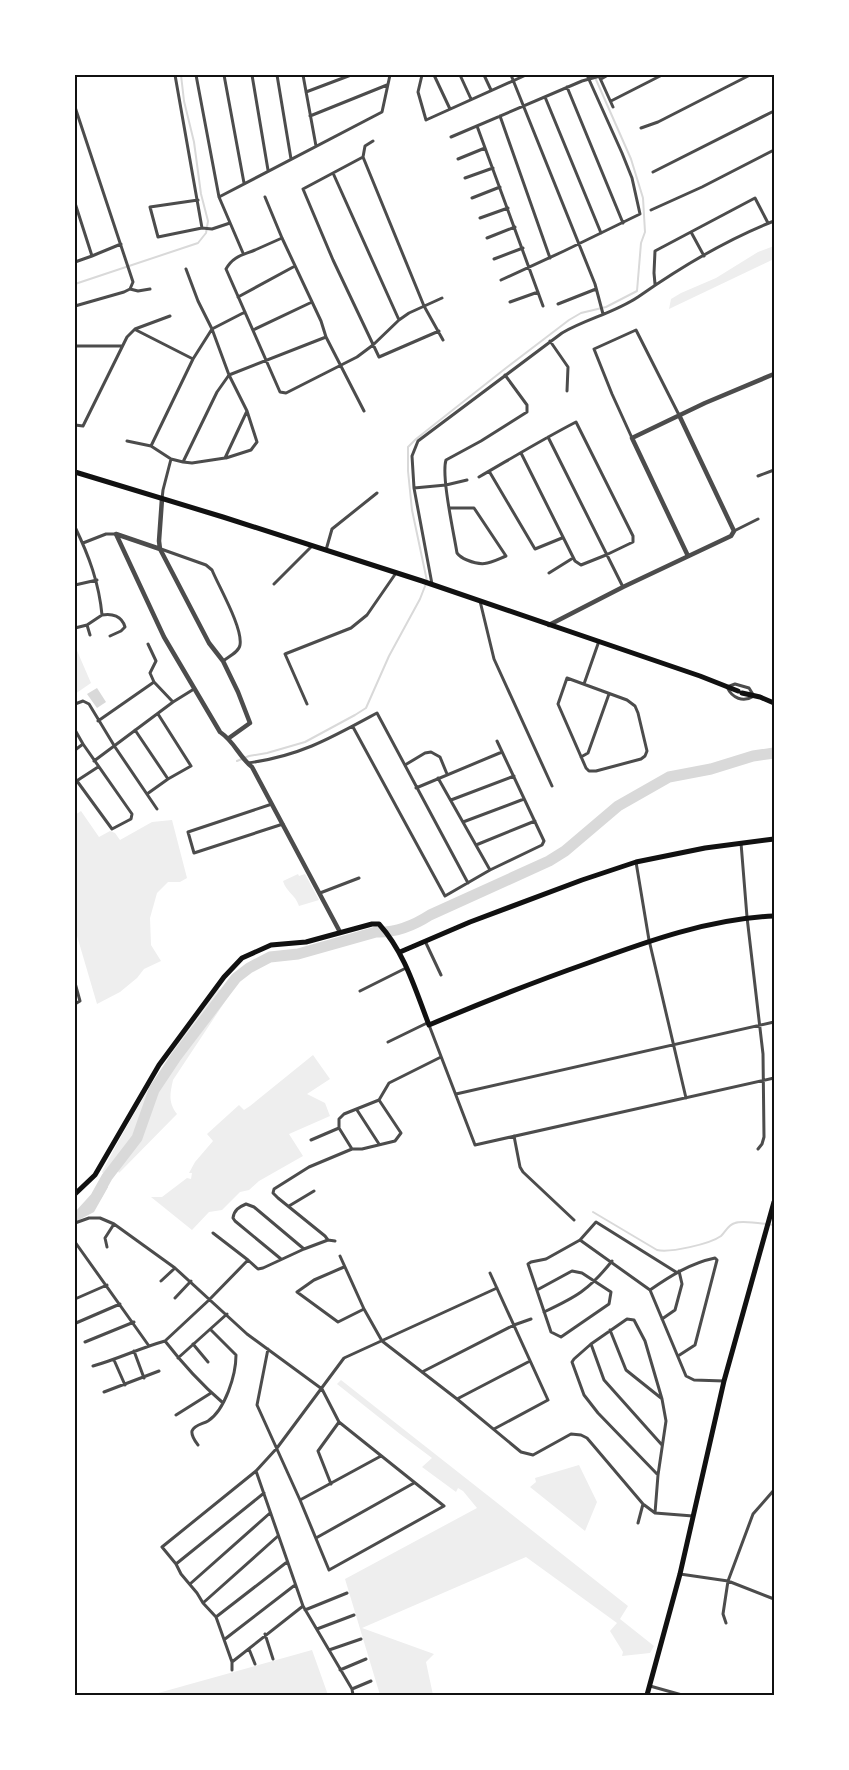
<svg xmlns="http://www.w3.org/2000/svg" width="849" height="1770" viewBox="0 0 849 1770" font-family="Barlow,sans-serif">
<rect width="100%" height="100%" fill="#fff"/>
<path fill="#eee" d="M774 246V259L669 309 671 299 681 293 716 278 758 252Z
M75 646 91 683 75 694Z
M81 811 99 837 110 831 115 833 120 840 152 822 172 820 187 878 180 882H168L157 893 150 918 151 945 161 961 144 969 137 978 120 992 97 1004 75 929V815Z
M298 874 299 876 305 874 319 900 299 906C295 894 286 892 283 881Z
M218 989 230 994 173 1080C170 1094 168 1102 177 1114L119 1173 116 1167 107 1177 102 1172C136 1108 172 1046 218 989Z
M313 1055 330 1079 307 1094 325 1103 330 1116 289 1134 303 1156 259 1181 249 1190 240 1192 222 1210 209 1212 192 1230 151 1197H162L187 1178 191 1179 192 1173H189L195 1162 213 1141 207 1134 239 1105 244 1110 250 1106Z
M341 1380 628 1606 620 1619 654 1646 650 1653 622 1656 623 1652 610 1631 617 1623 526 1557 362 1628 434 1654 426 1662 433 1695H380L345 1579 477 1508 463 1491 458 1488 456 1492 422 1467 432 1458 400 1434 337 1384Z
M579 1465 597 1502 585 1531 530 1487 536 1482 535 1478Z
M312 1650 328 1695H151Z"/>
<path fill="#d9d9d9" d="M97 688 106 702 97 708 87 694Z
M99 1181 108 1187 94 1212 75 1222V1212L95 1190Z"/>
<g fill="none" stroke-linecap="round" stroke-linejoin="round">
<path stroke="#d9d9d9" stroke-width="2" d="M75 284 198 243 206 233 208 221 201 194 194 142 184 101 181 75
M237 761 249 756 267 753 305 742 355 715 366 708 389 656 420 599 427 581 412 510 408 471V447L416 439 506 368 569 320 581 313 606 307 637 291 641 243 645 232 643 198 631 159 594 75
M593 1212 657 1250C670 1253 710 1244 721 1236 726 1231 728 1225 735 1223 743 1220 765 1224 774 1225"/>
<path stroke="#d9d9d9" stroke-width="11" d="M97 1195 107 1177 137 1138 154 1090 176 1057 236 978 249 968 270 957 298 954 376 932C396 933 413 926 430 915L549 861 565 851 618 806 669 777 711 769 753 756 774 753"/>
<path stroke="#4c4c4c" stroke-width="3" d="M175 75 202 228
M196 75 219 197 243 253
M224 75 244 183
M252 75 268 170
M277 75 291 159
M303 75 316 146
M422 75 418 92 426 120 526 75
M434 75 450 109
M460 75 471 99
M484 75 491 90
M511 75 595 284 603 314
M599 76 613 107
M601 79 608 75
M567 87 623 223
M306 92 351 75
M545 97 601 233
M611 101 662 75
M75 107 133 282 130 289 124 292 75 306
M310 116 387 85
M500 116 550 258
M477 126 543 306
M641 128 658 122 750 75
M451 137 582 81 600 76
M373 141 365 146 363 157 424 306 443 340
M363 157 303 189 333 260 379 357 439 331
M458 159 485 148
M653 172 774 111
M333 173 399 320
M465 178 493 168
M219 197 382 112 390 75
M265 197 282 238 321 321 326 337 364 411
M472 198 500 187
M198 200 150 207 158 237 202 228 212 229 230 223
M75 203 92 256
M651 210 702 187 774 150
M480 218 508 208
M691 232 704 256
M282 238C273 242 264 246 255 250 243 255 233 256 226 269L280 392 286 393 357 357 373 345 399 320 409 313 442 298
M487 238 515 227
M494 259 523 248
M75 262 92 256 121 244
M501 280 564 251 640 214 632 178 622 153 587 75
M655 284 654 273 655 251 755 198 768 223
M130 289 138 291 150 289
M238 297 295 266
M510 302 538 292
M558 304 596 289
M136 330 193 359
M253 330 312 302
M550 341 568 367 567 391
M75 346H122
M75 425 83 426 127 337 135 329 170 316
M548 437 623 587
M632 438 612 394 594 349 636 330 679 415
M127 441 151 446 171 459 183 462 217 392 229 375 326 337
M151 446 193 359 212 329 245 312
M226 458 251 450 257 442 247 411
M183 462 192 463 225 458 247 411 229 375 212 329 198 301 186 269
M489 471 535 549 562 538
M758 476 774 470
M479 477C512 458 543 439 576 422L633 536V542L606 555 581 565 575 561 521 453
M414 488 446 485 467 480
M162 499 163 490 171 459
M450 508H474L506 556C489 563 484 567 467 560 462 558 460 557 457 553 454 534 441 476 446 460L481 441 527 412V405L505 375
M75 527C89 556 99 583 102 615L87 625
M734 531 758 519
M83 543 106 534H116
M161 549 206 565 212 570C219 587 243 628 240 645 239 652 228 657 223 661
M326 550 332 529 377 493
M549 573 573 558
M274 584 312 546
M432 584 414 488 412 456 418 441 562 333C586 319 614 313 638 297 678 269 728 239 774 221
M75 585 97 580
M480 601 494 659 552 786
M102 615C112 613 122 616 125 627L121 631 110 636
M75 628 87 625 90 635
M148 644 156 661 150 673 154 682 173 702
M567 678 627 700 635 706 638 713 647 751 645 756 641 759 596 771H589L586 768 558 704Z
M584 684 599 641
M735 684 749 688 754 696C743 703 732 698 727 687Z
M75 704 83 701 89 704 115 747 157 809
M307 704 285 654 351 628 367 615 396 573
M98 721 154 682
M353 727 445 896 490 870 542 845 544 841 497 741
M75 730 83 744
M135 730 168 779
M75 750 83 744 132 814 131 819 112 829 77 781
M581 757 588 753 609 694
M94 761 173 702 194 689
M248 763C300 756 331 738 377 713L468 883
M405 765 425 753 431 752 440 757 447 774
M438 778 490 870
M75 782 98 767
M416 788 502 752
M147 794 168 779 191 766 158 714
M451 800 514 776
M272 804 188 832 194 853 283 824
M463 822 524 799
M741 843 747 917 763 1054 764 1137 762 1144 758 1149
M476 845 535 821
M636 862 649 940 686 1098
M320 893 359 878
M425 941 441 975
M75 983 80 1001 75 1004
M360 991 406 968
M429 1025 475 1145 774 1078
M388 1042 427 1023
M456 1094 774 1022
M357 1110 379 1144
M514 1136 520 1167 523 1172 574 1220
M311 1140 339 1128
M352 1149 339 1128V1119L344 1114 379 1100 389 1083 441 1057
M289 1206 314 1191
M75 1223 89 1218H100L114 1224 175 1268 247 1334 322 1389 339 1422 444 1506 329 1570 300 1500 257 1405 268 1349
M213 1233 248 1260
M328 1240 335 1241
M580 1240 650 1290 686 1376 694 1380 724 1381
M75 1242 149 1346
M107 1247 105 1238 114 1224
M340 1256 364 1309 382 1341 457 1399 521 1452 533 1455 571 1434 581 1435 587 1438 643 1504 655 1513 693 1516
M281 1259 235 1221 233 1218C234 1210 239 1207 246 1204L254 1207 304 1249
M344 1267 314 1280 297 1292 338 1322 364 1309
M490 1273 548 1400 494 1429
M161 1281 175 1268
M537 1290 572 1271 582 1273 611 1292 609 1304 561 1337 551 1332 528 1264 531 1262 546 1259 580 1240 596 1222 676 1272
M650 1290C670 1276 691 1263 715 1258L717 1260 695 1345 678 1356
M175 1298 191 1281
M75 1299 107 1285
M544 1312C576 1297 589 1290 612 1261
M662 1319 675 1310 682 1284 679 1271
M76 1323 120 1304
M610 1330 626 1370 661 1398
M85 1342 134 1322
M193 1344 208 1362
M591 1344 604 1380 662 1445
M134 1351 144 1378
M178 1358 227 1314
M114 1360 125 1385
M93 1366C118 1359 140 1348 165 1341
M422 1372 514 1325 531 1319
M104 1392 159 1371
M457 1399 530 1361
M222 1402C201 1384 182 1363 165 1341L209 1300 248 1260 258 1269 263 1268 304 1249 328 1240 325 1236 278 1198 273 1193 274 1189 309 1167 352 1149H362L395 1141 401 1133 379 1100
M176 1415 211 1393
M198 1445C195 1441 191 1436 192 1431 194 1425 203 1424 208 1421 225 1410 236 1375 236 1355L211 1330
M256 1471 303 1606 352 1689 353 1695
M331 1484 318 1451 339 1422
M300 1500 381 1456
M655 1513 658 1475 666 1421 662 1399 645 1341 634 1320 627 1319 591 1344 574 1359 572 1362 584 1395 598 1413 658 1475
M638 1523 643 1504
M316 1538 414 1483
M176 1564 264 1493
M680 1574 728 1581 774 1599
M190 1584 270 1513
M203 1603 278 1536
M303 1606 232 1662 216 1617 203 1603 197 1593 181 1574 176 1564 162 1547 256 1471 277 1448 344 1358 497 1288
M305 1610 347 1593
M216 1617 287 1562
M726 1623 723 1614 728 1581 734 1565 753 1514 774 1490
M317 1629 354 1615
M265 1634 273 1659
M225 1639 295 1585
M249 1649 255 1664
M329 1650 361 1639
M232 1662V1670
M340 1670 366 1659
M650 1686 682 1695
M352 1689 371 1681"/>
<path stroke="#4c4c4c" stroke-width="4.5" d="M162 499 159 541 160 549 209 643 223 661 238 692 250 723 229 738
M116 534 164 637 220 732C235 742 239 757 252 767L340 932
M116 534 160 549
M688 556 632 438 705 403 774 374
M549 625 623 587 731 536 734 531 679 415"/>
<path stroke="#111" stroke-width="5" d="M75 472 223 517 422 581 700 676 738 691
M742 693 760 697 774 703
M400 952 470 922 582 880 636 862 705 848 774 839
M75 1194 95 1175 159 1065 224 977 242 958 271 945 306 942 372 924H379C405 953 415 989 429 1025 481 1003 534 982 588 963 648 941 709 919 774 916
M647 1695 680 1574 724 1381 774 1202"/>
</g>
<rect width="849" height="1770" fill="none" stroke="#ffffff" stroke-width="152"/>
<rect x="76" y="76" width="697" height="1618" fill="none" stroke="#111" stroke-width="2"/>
</svg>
